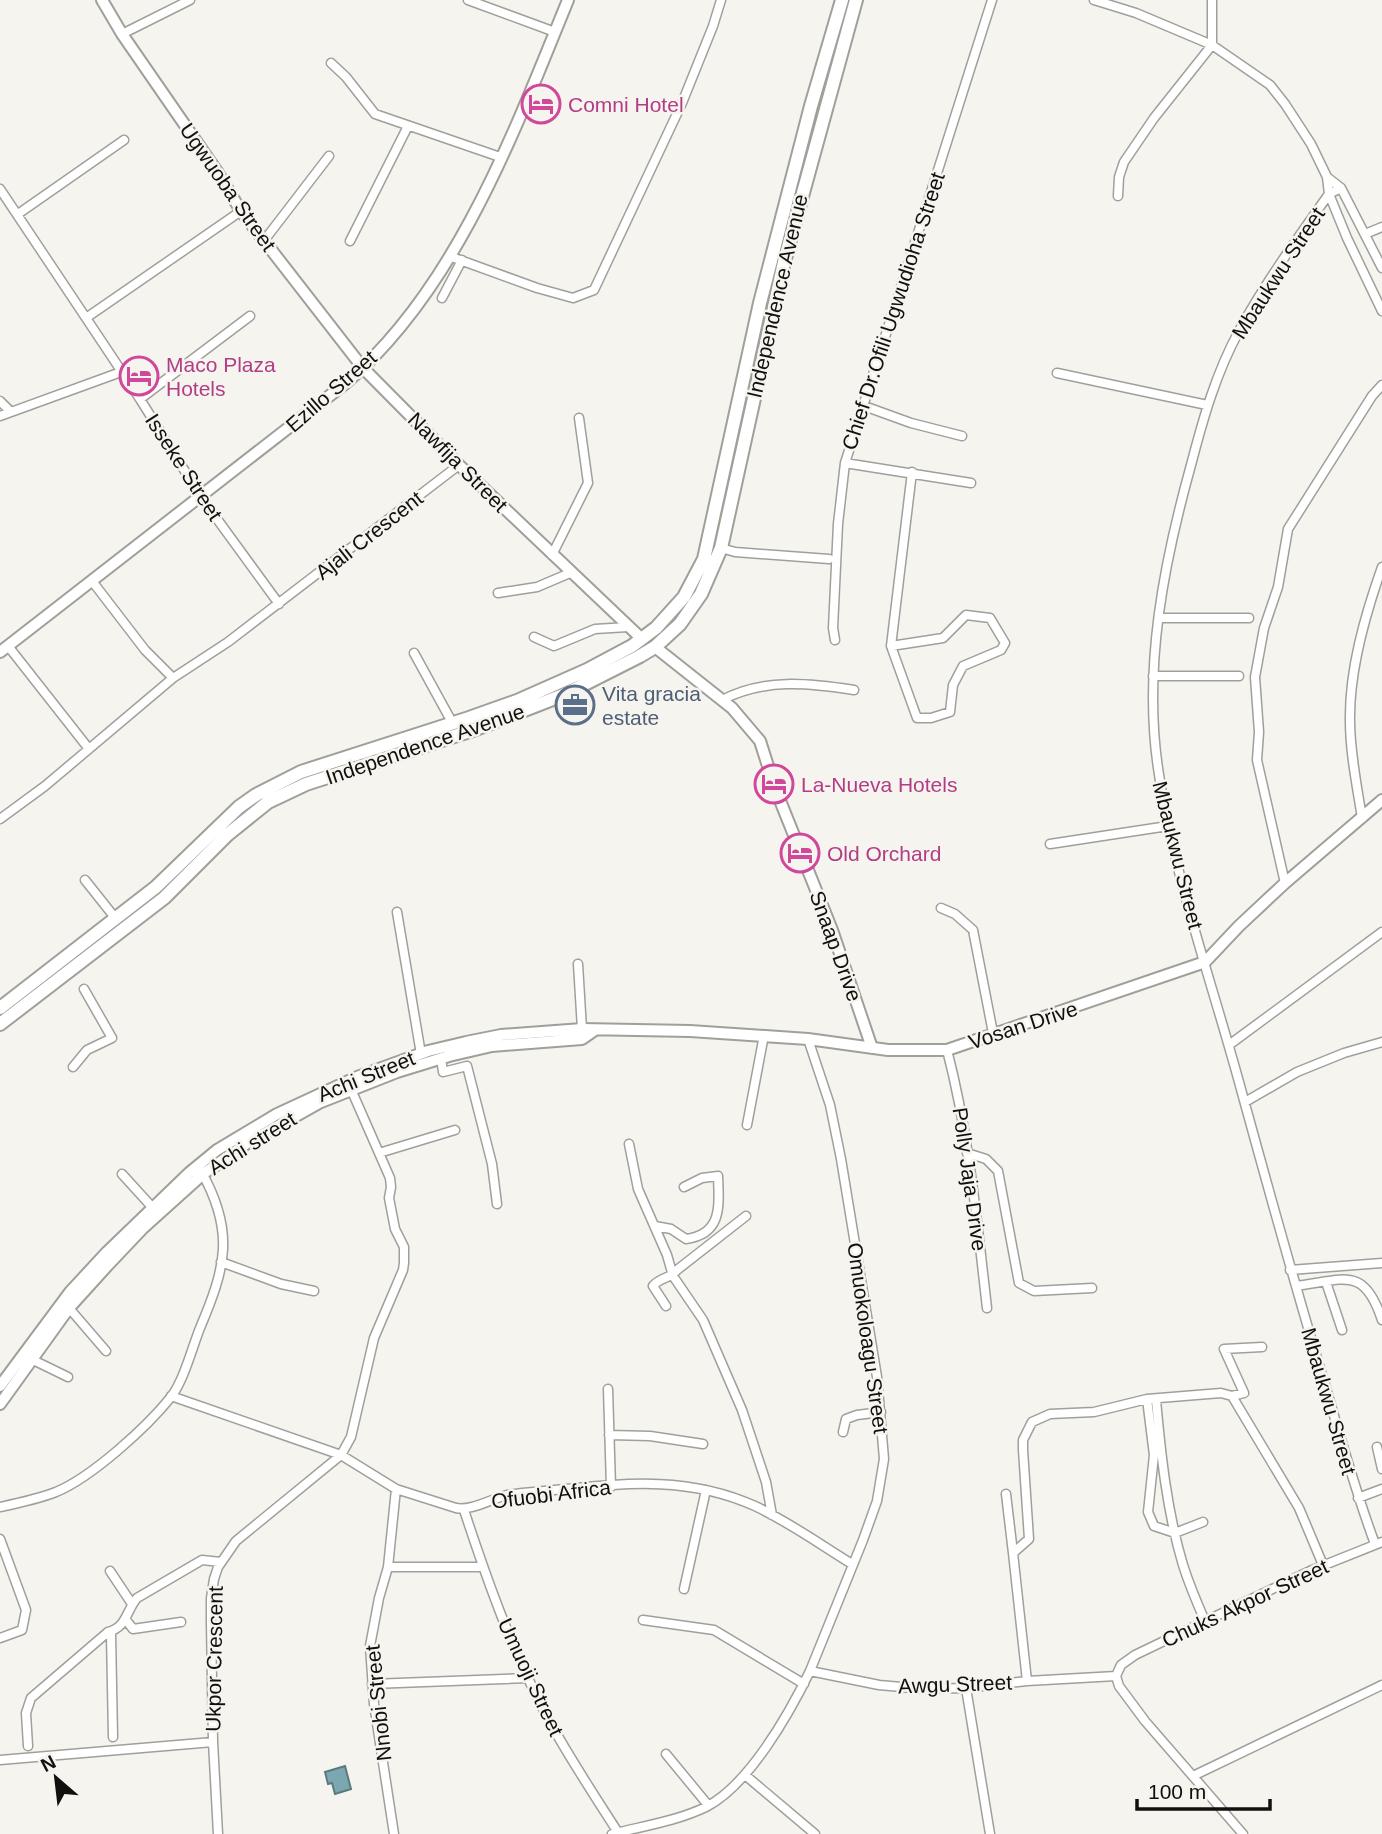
<svg xmlns="http://www.w3.org/2000/svg" width="1382" height="1834" viewBox="0 0 1382 1834" font-family="Arial,sans-serif">
<rect width="100%" height="100%" fill="#f6f4ee"/>
<path fill="#7ba7b0" stroke="#5b7a7f" stroke-width="2" d="M345 1766 351 1789 335 1794 332 1783 328 1784 325 1772Z"/>
<g fill="none" stroke-linecap="round" stroke-linejoin="round">
<defs>
<path id="street" d="M468 0 555 32
M1094 0 1136 13 1212 45 1270 85 1285 104 1311 144 1327 177 1329 194 1347 238 1382 311
M122 34 190 0
M331 63 346 77 375 114 500 157
M1327 177 1341 188 1382 268
M1341 188 1329 194C1297 239 1265 283 1239 331 1216 373 1203 419 1191 465 1164 562 1143 667 1158 768 1174 879 1213 985 1242 1093 1269 1191 1296 1290 1326 1388 1341 1440 1356 1493 1375 1544
M0 189 140 399 201 497 279 604
M1118 196 1119 177 1124 162 1154 118 1212 45V0
M18 214 124 140
M1365 234 1382 227
M350 241 408 126
M263 242 329 156
M449 256 537 288 573 298 594 290 682 103 713 26 721 0
M442 298 462 260
M86 318 241 211
M1057 373 1207 405
M140 399 250 316
M0 401 11 412
M864 406 911 423 962 436
M0 416 121 372
M845 463 971 483
M721 548 735 552 829 559
M552 555 588 483 579 418
M92 581 145 650 173 678 228 642 459 465
M498 593 537 587 570 573
M1159 618H1249
M534 637 554 646 595 629 628 627
M835 640 833 628 838 524 845 463 992 0
M8 646 89 749
M891 646 943 638 966 615 990 618 1005 643 1001 650 963 666 953 685 950 712 931 718H917L891 646 912 472
M414 653 453 724
M1153 676H1239
M722 700C764 678 808 683 854 690
M1362 818C1357 786 1350 753 1350 721 1349 670 1365 615 1382 567
M0 819 45 786 173 678
M1050 844 1168 826
M85 880 116 919
M1285 883 1257 760 1259 732 1255 677 1264 628 1278 587 1288 529 1372 396 1382 385
M941 908 955 914 973 930 993 1033
M397 912 421 1054
M578 964 582 1029
M808 1039 830 1105 841 1159 877 1377 884 1459 877 1501 863 1540 810 1671
M1229 1045 1382 932
M947 1050C969 1134 977 1222 987 1308
M441 1058 443 1072 467 1066 492 1164 497 1204
M73 1067 87 1050 112 1038 84 989
M1245 1102 1297 1072 1344 1053 1382 1042
M747 1125 764 1035
M629 1144 638 1189 667 1255 673 1276 703 1320 742 1410 766 1482 772 1515
M379 1153 455 1130
M967 1153 986 1159 998 1171 1019 1283 1034 1291 1092 1288
M122 1174 152 1207
M655 1226 671 1229 686 1239C723 1234 719 1205 718 1176L702 1178 684 1187
M221 1262 281 1284 314 1291
M1290 1270 1382 1263
M1326 1282 1342 1330
M1296 1286C1344 1280 1364 1265 1382 1320
M666 1306 653 1286C660 1277 670 1279 677 1270L746 1216
M69 1308 106 1351
M31 1359 68 1377
M608 1389 611 1487
M171 1396 341 1455 396 1489 456 1508C471 1511 491 1499 507 1495 519 1493 532 1492 544 1491 619 1484 684 1474 755 1506 789 1522 821 1545 852 1564
M1232 1396 1244 1393 1224 1349 1262 1347
M1147 1399 1154 1455 1148 1512 1154 1526 1175 1533 1203 1522
M1156 1400C1161 1455 1167 1512 1183 1565 1189 1584 1197 1603 1205 1621
M843 1432 846 1419 857 1415 881 1412
M609 1435 650 1436 703 1444
M1377 1447 1382 1469
M1006 1494 1013 1553
M1358 1498 1382 1489
M0 1507C19 1503 38 1499 56 1492 92 1477 147 1427 171 1397 184 1380 192 1348 200 1328 226 1267 235 1231 201 1171
M464 1510C488 1583 514 1656 551 1724 572 1762 596 1798 619 1834
M0 1539 26 1610 22 1630 0 1638
M388 1567H482
M110 1571 132 1604
M684 1589 706 1490
M126 1620 133 1629 181 1622
M643 1620 714 1630 804 1684
M108 1632 111 1634 113 1737
M1116 1676 1121 1665 1135 1655 1312 1570 1382 1542
M1116 1676 1119 1686 1145 1721 1243 1834
M1027 1681 1013 1553 1029 1539 1023 1450V1440L1032 1422 1050 1414 1094 1412 1147 1399 1221 1393 1232 1396 1299 1508 1323 1565
M372 1684 528 1678
M966 1688 990 1834
M28 1746 26 1713 31 1698 108 1632C127 1627 126 1611 137 1598L202 1560 221 1562
M666 1754 708 1805
M0 1760 213 1742
M745 1775 815 1834
M1193 1776 1382 1685
M218 1834 213 1742 211 1622V1598L214 1579 218 1567 236 1541 341 1455 351 1437 374 1338 403 1270 404 1263V1247L395 1229 389 1198 391 1187 390 1178 350 1087
M394 1834 374 1704 370 1646 379 1598 388 1567 396 1489
M612 1834C643 1826 677 1821 706 1807 749 1785 789 1714 810 1671L879 1685 924 1689 966 1688 1027 1681 1116 1676"/>
<path id="secondary" d="M102 0 122 34 218 173 241 211 363 368 459 465 642 639
M655 647 732 708 760 741 775 788 832 930 872 1048
M0 652 346 383C457 288 514 132 568 0
M0 1386 70 1292 107 1252 189 1173 217 1150 277 1114 357 1077 428 1051 466 1042 501 1035 582 1029 690 1031 808 1039 888 1050H947L1205 962 1239 926 1285 883 1382 800
M0 1404 69 1308 107 1266 143 1228 203 1174 246 1144 321 1102 397 1072 449 1056 492 1046 582 1039 595 1030"/>
<path id="primary" d="M0 1008 156 887 239 807 256 795 301 772 469 718 517 701 587 670 632 646 656 628 684 597 704 559 760 303 811 106 842 0
M0 1024 164 898 227 835 268 802 306 784 473 730 563 695 640 656 655 647 680 624 701 594 721 548 784 262 856 0"/>
</defs>
<use href="#street" stroke="#a19f9a" stroke-width="11"/>
<use href="#secondary" stroke="#a19f9a" stroke-width="14"/>
<use href="#primary" stroke="#a19f9a" stroke-width="16"/>
<use href="#street" stroke="#fff" stroke-width="8"/>
<use href="#secondary" stroke="#fff" stroke-width="10"/>
<use href="#primary" stroke="#fff" stroke-width="12"/>
</g>
<defs>
<symbol id="hotel-ring" viewBox="-11 -11 22 22"><circle r="9.5" fill="#f6f4ee" stroke="#d1479c" stroke-width="1.5"/><path d="M-6-4.5h1.5V1H6V5H4.5V3h-9V5H-6ZM-4 0a1.8 1.8 0 1 1 3.6 0ZM.5 0V-2.5h3Q6-2.5 6 0Z" fill="#d1479c"/></symbol>
<symbol id="office-ring" viewBox="-11 -11 22 22"><circle r="9.5" fill="#f6f4ee" stroke="#5c6f8a" stroke-width="1.5"/><path d="M-6-3h4V-5.5h4V-3h4V5H-6ZM-1-4.5V-3h2v-1.5ZM-6 0V1H6V0Z" fill="#5c6f8a"/></symbol>
</defs>
<g fill-rule="evenodd">
<use href="#hotel-ring" x="519" y="82" width="44" height="44"/>
<use href="#hotel-ring" x="117" y="354" width="44" height="44"/>
<use href="#office-ring" x="553" y="683" width="44" height="44"/>
<use href="#hotel-ring" x="752" y="762" width="44" height="44"/>
<use href="#hotel-ring" x="778" y="831" width="44" height="44"/>
</g>
<g text-anchor="middle" dominant-baseline="central" stroke-width="5" stroke-linejoin="round" paint-order="stroke">
<g font-size="21" fill="#b23c85" stroke="#f6f4ee" text-anchor="start">
<text x="568" y="104">Comni Hotel</text>
<text x="166" y="364">Maco Plaza<tspan x="166" dy="24">Hotels</tspan></text>
<text x="801" y="784">La-Nueva Hotels</text>
<text x="827" y="853">Old Orchard</text>
</g>
<g font-size="21" fill="#11100e" stroke="#f6f4ee">
<text transform="translate(228 187) rotate(55)">Ugwuoba Street</text>
<text transform="translate(1278 273) rotate(-57)">Mbaukwu Street</text>
<text transform="translate(777 296) rotate(-77)">Independence Avenue</text>
<text transform="translate(893 311) rotate(-72)">Chief Dr.Ofili Ugwudioha Street</text>
<text transform="translate(331 391) rotate(-41)">Ezillo Street</text>
<text transform="translate(458 462) rotate(45)">Nawfija Street</text>
<text transform="translate(184 467) rotate(57)">Isseke Street</text>
<text transform="translate(369 535) rotate(-38)">Ajali Crescent</text>
<text transform="translate(425 744) rotate(-19)">Independence Avenue</text>
<text transform="translate(1178 855) rotate(76)">Mbaukwu Street</text>
<text transform="translate(836 946) rotate(70)">Snaap Drive</text>
<text transform="translate(1023 1025) rotate(-18)">Vosan Drive</text>
<text transform="translate(366 1076) rotate(-22)">Achi Street</text>
<text transform="translate(252 1143) rotate(-32)">Achi street</text>
<text transform="translate(970 1179) rotate(82)">Polly Jaja Drive</text>
<text transform="translate(868 1338) rotate(82)">Omuokoloagu Street</text>
<text transform="translate(1329 1401) rotate(74)">Mbaukwu Street</text>
<text transform="translate(551 1494) rotate(-7)">Ofuobi Africa</text>
<text transform="translate(1245 1603) rotate(-25)">Chuks Akpor Street</text>
<text transform="translate(214 1659) rotate(-89)">Ukpor Crescent</text>
<text transform="translate(531 1677) rotate(65)">Umuoji Street</text>
<text transform="translate(955 1684) rotate(-2)">Awgu Street</text>
<text transform="translate(378 1703) rotate(-96)">Nnobi Street</text>
</g>
<g font-size="21" fill="#4e5e75" stroke="#f6f4ee" text-anchor="start">
<text x="602" y="693">Vita gracia<tspan x="602" dy="24">estate</tspan></text>
</g>
</g>
<g transform="translate(56 1778) rotate(332)" stroke="#f6f4ee" stroke-width="5" paint-order="stroke">
<path d="M0-5L12 26L0 18L-12 26Z" fill="#11100e"/>
<text y="-10" font-size="19" font-weight="bold" text-anchor="middle" fill="#11100e">N</text>
</g>
<path d="M1137 1799v10h133v-10" fill="none" stroke="#11100e" stroke-width="3.5"/>
<text x="1148" y="1799" font-size="21" fill="#11100e" stroke="#f6f4ee" stroke-width="5" paint-order="stroke">100 m</text>
</svg>
